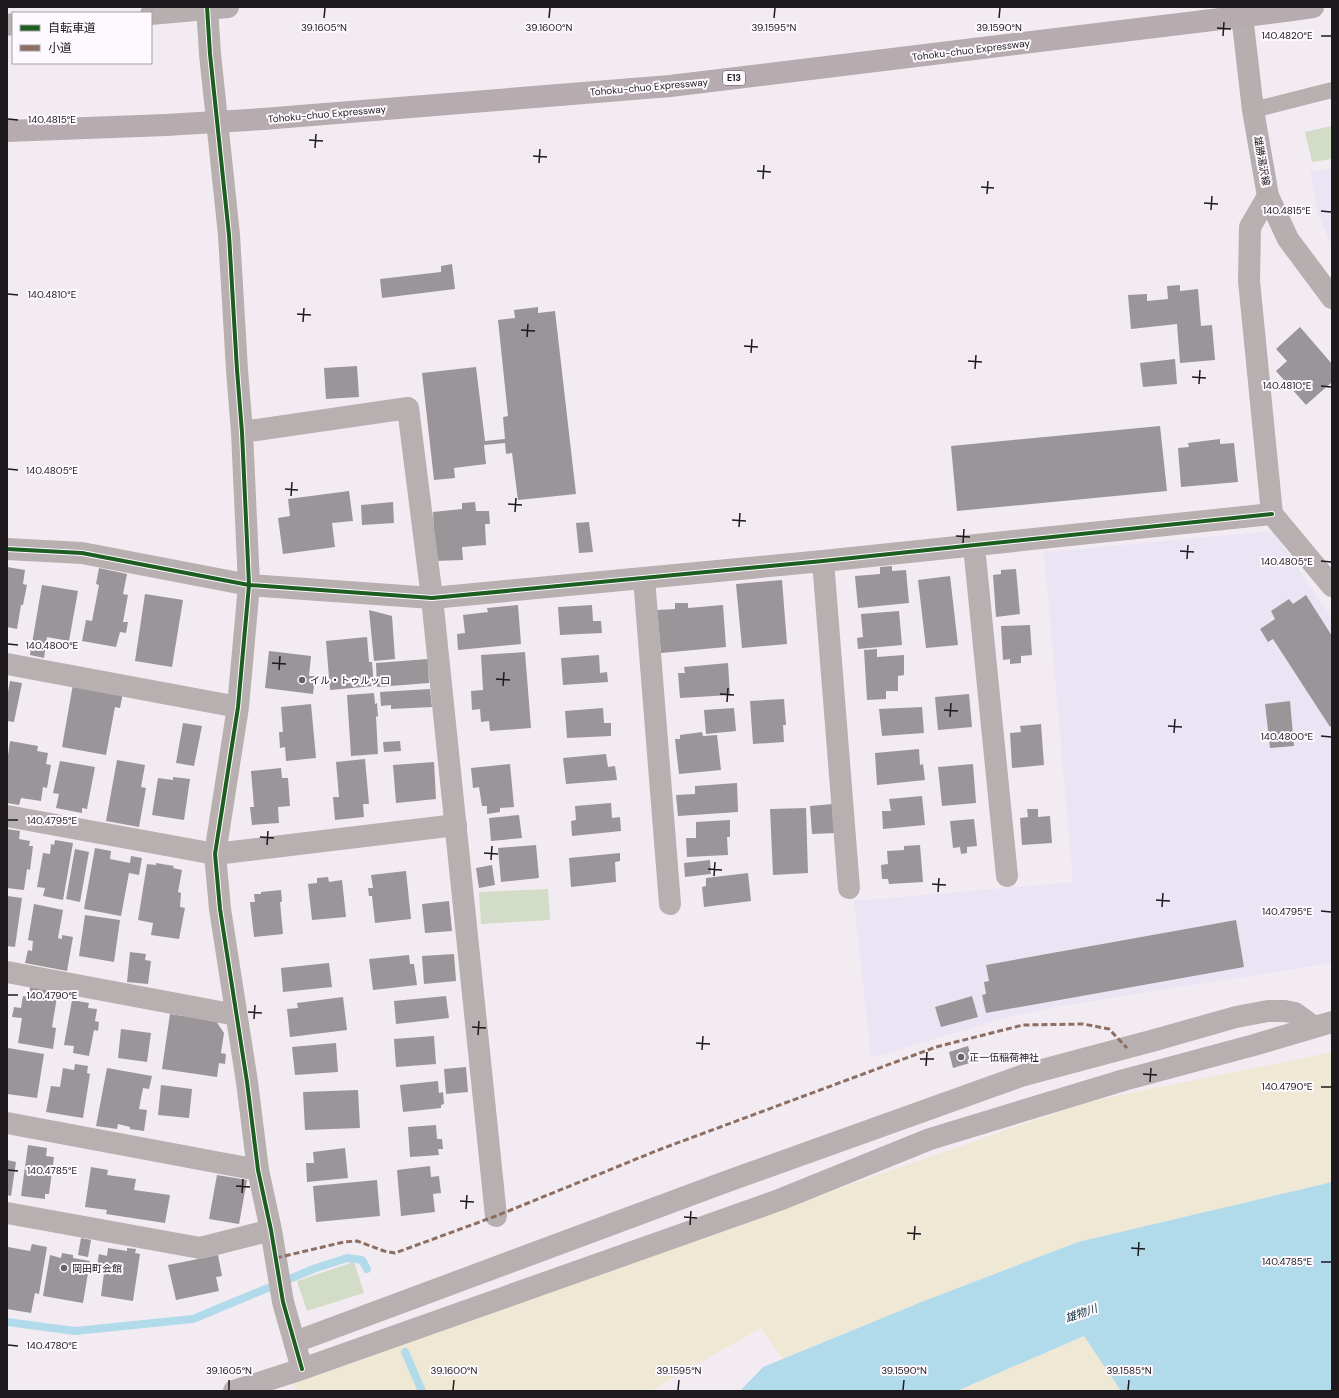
<svg xmlns="http://www.w3.org/2000/svg" width="1339" height="1398" viewBox="0 0 1339 1398" font-family="'DM Sans','Noto Sans JP',sans-serif">
<rect width="100%" height="100%" fill="#f2ecf2"/>
<path fill="#eae5f4" d="M1332 169V247L1317 212 1310 171Z
M1273 531 1332 618V963L1056 1007 1005 1018 871 1058 854 901 1073 882 1044 552Z"/>
<path fill="#d2dcc6" d="M1332 126V159L1312 162 1305 132Z
M548 889 550 920 481 924 479 892Z
M354 1262 364 1293 307 1311 297 1281Z"/>
<path fill="#efe8d5" d="M1332 1052V1182L1078 1242 924 1301 782 1359 761 1328 650 1391H297L291 1384 371 1354 769 1213 1087 1102Z
M1085 1336 1121 1391H957Z"/>
<path fill="#b1dbea" d="M1332 1182V1391H1121L1084 1336 957 1391H740L763 1367 924 1301 1078 1242Z"/>
<g fill="none" stroke-linecap="round" stroke-linejoin="round">
<path stroke="#b1dbea" stroke-width="8" d="M7 1322 75 1331 193 1319 316 1268 347 1258 362 1260 367 1269
M405 1352 422 1391"/>
</g>
<path fill="#999599" d="M452 264 455 289 382 298 380 279 441 272V266Z
M1180 285V291L1198 289 1201 326 1212 325 1215 360 1180 363 1177 324 1131 329 1128 295 1147 294V301L1168 299 1167 286Z
M538 307V313L555 311 576 494 518 500 512 453 506 454 505 443 484 445 486 464 454 468 455 478 434 480 422 373 476 367 485 441 505 439 503 417 508 416 498 320 515 318 514 310Z
M1300 327 1332 364V382L1306 405 1276 371 1287 361 1276 349Z
M1175 359 1177 384 1143 387 1140 363Z
M357 366 359 397 326 399 324 368Z
M1160 426 1167 491 957 511 951 446Z
M1220 439V444L1234 443 1238 482 1181 487 1178 448 1189 447 1188 443Z
M349 491 353 521 332 523 335 547 283 554 278 518 290 516 288 499Z
M393 502 394 523 362 525 361 505Z
M475 502 476 511H489L490 524H485L486 545 462 547 463 560 435 561 433 512 462 509V503Z
M589 522 593 552 579 553 576 523Z
M892 566V571L906 570 909 603 858 608 855 576 880 574V567Z
M7 567 25 570 23 584 27 585 23 605H21L17 629 7 627Z
M99 568 127 574 123 594 128 595 123 622H128L126 633 120 632 116 647 82 641 86 620 92 621 99 585 96 584Z
M1016 569 1020 614 996 617 993 575 1001 574V570Z
M950 576 958 645 926 648 918 580Z
M782 580 787 644 742 648 736 584Z
M42 585 78 591 69 641 47 637 44 658 30 655Z
M145 594 183 600 172 667 135 661Z
M1306 595 1332 636V725L1330 727 1273 639 1268 642 1260 629 1275 619 1271 611 1289 599 1293 604Z
M675 603H688V608L723 605 726 647 661 653 657 610 675 609Z
M518 605 521 644 458 650 457 634 465 633 463 615 488 612 487 608Z
M592 605 593 621H601L602 633 560 635 558 607Z
M369 610 392 616 395 659 374 661Z
M899 611 902 645 858 649 857 638 863 637 861 614Z
M1030 625 1032 655 1021 656V663L1010 664V659L1003 660 1001 626Z
M367 637 369 662H372L374 686 330 690 326 641Z
M877 649V657L904 655V675L898 676V691H886V699L867 700 864 650Z
M269 651 311 656 309 676H315L313 694 265 688Z
M525 652 531 728 490 731 489 721 481 722 480 709 472 710 471 691 483 690 481 655Z
M599 655 600 673 607 672 608 682 563 685 561 658Z
M428 659 429 683 377 687 376 663Z
M728 663 730 695 680 698 678 673H685L684 667Z
M10 681 22 683 14 722 7 721V698Z
M73 684 123 693 120 708 115 707 106 755 62 747Z
M430 689 432 707 391 709V705L381 706 380 692Z
M374 693 375 704 377 703 378 717 376 716 378 754 351 756 347 695Z
M969 694 972 727 938 730 935 697Z
M784 699 786 725H783L784 742 753 744 750 701Z
M1290 701 1294 746 1270 748 1265 704Z
M311 704 316 758 286 761 285 747 280 748 279 732H283L281 707Z
M922 707 924 733 882 736 879 709Z
M603 708 604 723H611V736L567 738 565 711Z
M734 708 736 731 706 734 704 710Z
M183 723 202 726 194 766 176 763Z
M1041 724 1044 765 1012 768 1010 733 1021 732 1020 726Z
M702 732 703 736 717 735 721 770 679 774 675 739H680V735Z
M10 741 38 746 37 751 48 753 46 764 51 765 47 788 43 787 41 801 21 798 19 805 7 803V763Z
M400 741 401 751 384 752 383 742Z
M919 749 920 765 923 764 925 780 877 785 875 753Z
M606 754 608 767 615 766 617 780 566 784 563 758Z
M365 759 369 804H363L364 817 335 820 333 797H339L336 762Z
M117 760 145 765 141 787 146 788 139 827 106 821Z
M60 761 95 767 87 809 82 808V813L56 808 59 794 53 793Z
M434 762 436 799 396 803 393 765Z
M510 764 514 807 500 808V812L487 814V806H482L479 787 473 788 471 768Z
M973 764 976 803 942 806 938 767Z
M281 768 282 778H288L290 806 278 807 279 823 252 825 250 807H254L251 771Z
M173 777 190 779 184 820 152 815 158 778 173 780Z
M737 783 738 812 678 816 676 795 695 794V786Z
M922 796 925 825 883 829 882 811H891L889 799Z
M611 803 612 818 620 817 621 831 572 836 571 821 576 820 575 806Z
M833 804 835 833 812 834 810 806Z
M806 808 808 873 773 875 770 809Z
M1027 809H1038V817L1050 816 1052 843 1022 845 1020 818 1028 817Z
M519 815 522 838 491 841 489 818Z
M974 819 977 846 967 847V853L961 854 960 847 953 848 950 821Z
M730 820V837H727L728 855 687 857 686 838H696V822Z
M7 829 20 831 19 839 30 841 29 846H33L30 870 27 869 24 890 7 888Z
M55 840 73 843 63 900 43 896 45 888 37 887 43 853 50 854 51 844 54 845Z
M536 845 539 878 501 882 498 848Z
M920 845 923 882 889 884 888 879H882L881 865 888 864 887 851 904 850V846Z
M95 848 111 851 110 859 130 863 131 856 142 858 139 875 129 873 121 916 84 909Z
M75 849 89 852 80 902 66 899Z
M620 853V861L615 862 616 882 571 887 569 858Z
M710 860 711 874 685 877 684 863Z
M156 863 174 866 173 868 182 870 178 892 181 893 180 907 185 908 179 939 151 935 153 923 138 920 147 864 156 865Z
M492 865 495 885 479 888 476 868Z
M406 871 411 919 375 923 372 896H369L368 888H373L371 875Z
M748 873 751 901 704 907 702 887 706 886V878Z
M328 877 329 882 342 880 346 917 312 920 308 884 317 883V878Z
M281 890 282 902H280L283 934 254 937 250 902H255L254 894H261V892Z
M7 896 22 898 15 947 7 946Z
M449 901 452 931 425 933 422 904Z
M34 904 63 910 58 938 62 939V935L73 937 67 971 25 963 28 950 32 951 33 941 28 940Z
M85 915 120 920 114 962 79 956Z
M1236 920 1244 967 986 1013 982 995 986 994 984 982 989 981 986 965Z
M130 952 146 954 145 960 151 961 148 984 127 982Z
M454 954 456 981 424 984 422 956Z
M409 955 410 964H414L417 985 373 990 369 959Z
M329 963 332 987 283 992 281 968Z
M31 984 53 987 52 997H57L52 1027 56 1028 53 1049 18 1043 22 1018 12 1017 14 1007 21 1008 23 996 28 997Z
M446 996 449 1018 396 1024 394 1001Z
M972 996 978 1017 941 1027 935 1007Z
M343 997 347 1030 290 1037 287 1009 298 1008 297 1003Z
M72 1000 89 1003 88 1008 97 1009 95 1021 99 1022 98 1031 94 1030 89 1056 73 1053 74 1046 64 1045Z
M170 1014 216 1021 224 1033 221 1053 226 1054 225 1064 219 1063 217 1077 162 1069Z
M121 1029 151 1033 147 1062 118 1058Z
M434 1036 436 1064 396 1067 394 1039Z
M336 1043 338 1072 295 1075 292 1047Z
M968 1046 973 1062 953 1068 949 1052Z
M8 1048 44 1054 37 1098 7 1094Z
M75 1064 88 1066 87 1073 90 1074 83 1118 46 1112 51 1086 60 1087 63 1068 74 1070Z
M466 1067 468 1092 446 1094 444 1069Z
M107 1068 152 1076 149 1089 143 1088 139 1109 147 1110 144 1131 130 1129V1127L118 1124 117 1129 96 1126Z
M438 1081 439 1093 443 1092 444 1104 441 1105V1108L403 1112 400 1085Z
M161 1085 192 1089 189 1118 158 1115Z
M358 1090 360 1128 305 1130 303 1092Z
M436 1125 437 1139H442L443 1149H438L439 1155 410 1157 408 1127Z
M28 1145 47 1148 46 1156 54 1157 49 1194H45V1199L21 1196Z
M345 1148 348 1178 307 1182 306 1163H314L313 1152Z
M7 1160 16 1162 11 1196 7 1195Z
M430 1166 431 1177 439 1176 441 1193 433 1194 435 1212 401 1216 397 1170Z
M91 1167 108 1170 107 1175 136 1179 134 1190 170 1195 165 1223 106 1214 107 1210 85 1207Z
M217 1175 247 1180 239 1224 209 1219Z
M377 1180 380 1216 316 1222 313 1186Z
M81 1238 91 1240 88 1257 78 1255Z
M32 1244 47 1247 39 1294 35 1293 31 1313 7 1309V1253L8 1247 30 1251Z
M108 1248 127 1251V1248L136 1249 135 1253 140 1254 133 1301 101 1296 104 1273 96 1272 99 1254 107 1256Z
M62 1253 73 1255V1258L90 1261 83 1303 43 1296 50 1255 61 1258Z
M218 1255 222 1276 216 1277 219 1291 176 1300 168 1265Z"/>
<g fill="none" stroke-linecap="round" stroke-linejoin="round">
<path stroke="#b7afb0" stroke-width="16" d="M1253 110 1332 90"/>
<path stroke="#b7afb0" stroke-width="22" d="M207 7 210 54 229 235 237 370 242 432 249 585 238 707 215 854 220 909 247 1082 258 1170 271 1230 283 1302 302 1369
M1268 196 1250 227 1249 281 1272 514 1332 586
M242 432 408 408 432 598 496 1216
M974 546 1007 876
M7 549 82 553 249 585 432 598 823 561 1272 514
M823 561 849 888
M644 578 670 904
M7 664 238 707
M7 816 215 854 456 825
M7 972 236 1015
M7 1123 258 1170
M7 1213 200 1248 271 1230
M295 1342 728 1181 1024 1075 1155 1040 1236 1017 1268 1011H1285L1295 1013 1314 1027
M234 1391 302 1369 779 1200 930 1139 1124 1080 1254 1045 1332 1022"/>
<path stroke="#b7aeaf" stroke-width="22" d="M1241 7 1253 110 1268 196 1288 239 1332 298
M151 14 228 7
M7 25 13 24"/>
<path stroke="#b6abae" stroke-width="22" d="M1285 11 1313 7
M263 119 670 86 1204 21
M7 131 166 125"/>
<path stroke="#b6abae" stroke-width="22" d="M1204 21 1285 11
M166 125 263 119"/>
<path stroke="#8d6e63" stroke-width="3" stroke-dasharray="6 3" stroke-linecap="butt" d="M276 1258 344 1242 357 1241 384 1251 395 1253 496 1216 661 1149 936 1047 1023 1025 1083 1024 1109 1029 1127 1048"/>
<defs>
<path id="cycleway" d="M207 7 210 54 229 235 237 370 242 432 249 585 238 707 215 854 220 909 247 1082 258 1170 271 1230 283 1302 302 1369
M7 549 82 553 249 585 432 598 823 561 1272 514"/>
</defs>
<use href="#cycleway" stroke="#fdf9fe" stroke-width="6"/>
<use href="#cycleway" stroke="#1b5e20" stroke-width="4"/>
</g>
<path fill="none" stroke="#1d191d" stroke-width="1.5" d="M324 18 325 8M549 18 550 8M774 18 775 8M999 18 1000 8M1217 28 1231 29M1223 36 1224 22M1321 36H1331M8 119 18 120M309 140 323 141M315 148 316 134M533 156 547 157M539 163 540 149M757 171 771 172M763 179 764 165M981 187 994 188M987 194 988 181M1204 203 1218 204M1211 210 1212 196M1321 211 1331 212M8 294 18 295M297 314 311 315M303 322 304 308M521 330 535 331M527 337 528 324M744 346 758 347M751 353 752 339M968 361 982 362M975 369 976 355M1192 377 1206 378M1199 384 1200 370M1321 386 1331 387M8 469 18 470M285 489 298 490M291 496 292 482M508 504 522 505M515 512 516 498M732 520 746 521M739 527 740 513M956 536 970 537M963 543 964 529M1180 551 1194 552M1187 559 1188 545M1321 561 1331 562M8 644 18 645M272 663 286 664M279 670 280 656M496 679 510 680M503 686 504 672M720 694 734 695M727 702 728 688M944 710 958 711M950 717 951 703M1168 726 1182 727M1174 733 1175 719M1321 736 1331 737M8 820H18M260 837 274 838M267 845 268 831M484 853 498 854M491 860 492 846M708 869 722 870M714 876 715 862M932 884 946 885M938 892 939 878M1156 900 1170 901M1162 907 1163 893M1321 911 1331 912M8 995H18M248 1012 262 1013M254 1019 255 1005M472 1027 486 1028M478 1035 479 1021M696 1043 710 1044M702 1050 703 1036M920 1059H934M926 1066 927 1052M1143 1074 1157 1075M1150 1082 1151 1068M1321 1087H1331M8 1170 18 1171M236 1186 250 1187M242 1193 243 1179M460 1201 474 1202M466 1209 467 1195M684 1217 697 1218M690 1225 691 1211M907 1233 921 1234M914 1240 915 1226M1131 1248 1145 1249M1138 1256 1139 1242M1321 1262H1331M8 1345 18 1346M229 1390V1380M453 1390 454 1380M678 1390 679 1380M903 1390 904 1380M1128 1390 1129 1380"/>
<g fill="#686368" stroke="#fdf9fe" stroke-width="1.5">
<circle cx="302" cy="680" r="4"/>
<circle cx="961" cy="1057" r="4"/>
<circle cx="64" cy="1268" r="4"/>
</g>
<g text-anchor="middle" dominant-baseline="central" stroke-width="4" stroke-linejoin="round" paint-order="stroke">
<rect fill="#fdf9fe" stroke="#605c60" stroke-width="1" x="723" y="71" width="22" height="14" rx="3"/>
<g font-size="9" font-weight="bold" fill="#1d191d">
<text x="734" y="78">E13</text>
</g>
<g font-size="10" fill="#1d191d" stroke="#fdf9fe">
<text transform="translate(971 50) rotate(-7)">Tohoku-chuo Expressway</text>
<text transform="translate(649 87) rotate(-5)">Tohoku-chuo Expressway</text>
<text transform="translate(327 114) rotate(-5)">Tohoku-chuo Expressway</text>
<text transform="translate(1262 161) rotate(80)">雄勝湯沢線</text>
</g>
<g font-size="10" fill="#1d191d" stroke="#fdf9fe" text-anchor="start">
<text x="310" y="680">イル・トゥルッロ</text>
<text x="969" y="1057">正一伍稲荷神社</text>
<text x="72" y="1268">岡田町会館</text>
</g>
<g font-size="11" font-style="italic" fill="#0f2e36" stroke="#fdf9fe">
<text transform="translate(1081 1313) rotate(-19)">雄物川</text>
</g>
</g>
<g font-size="10" text-anchor="middle" fill="#1d191d" stroke="#fdf9fe" stroke-width="4" stroke-linejoin="round" paint-order="stroke">
<text x="324" y="31">39.1605°N</text>
<text x="549" y="31">39.1600°N</text>
<text x="774" y="31">39.1595°N</text>
<text x="999" y="31">39.1590°N</text>
<text x="1287" y="39">140.4820°E</text>
<text x="52" y="123">140.4815°E</text>
<text x="1287" y="214">140.4815°E</text>
<text x="52" y="298">140.4810°E</text>
<text x="1287" y="389">140.4810°E</text>
<text x="52" y="474">140.4805°E</text>
<text x="1287" y="565">140.4805°E</text>
<text x="52" y="649">140.4800°E</text>
<text x="1287" y="740">140.4800°E</text>
<text x="52" y="824">140.4795°E</text>
<text x="1287" y="915">140.4795°E</text>
<text x="52" y="999">140.4790°E</text>
<text x="1287" y="1090">140.4790°E</text>
<text x="52" y="1174">140.4785°E</text>
<text x="1287" y="1265">140.4785°E</text>
<text x="52" y="1349">140.4780°E</text>
<text x="229" y="1374">39.1605°N</text>
<text x="454" y="1374">39.1600°N</text>
<text x="679" y="1374">39.1595°N</text>
<text x="904" y="1374">39.1590°N</text>
<text x="1129" y="1374">39.1585°N</text>
</g>
<rect width="1339" height="1398" fill="none" stroke="#1d191d" stroke-width="16"/>
<rect x="12" y="12" width="140" height="52" fill="#fdf9fe" stroke="#a39fa4"/>
<rect x="20" y="25" width="20" height="6" fill="#1b5e20" stroke="#a39fa4"/>
<text x="48" y="32" font-size="12" fill="#1d191d">自転車道</text>
<rect x="20" y="45" width="20" height="6" fill="#8d6e63" stroke="#a39fa4"/>
<text x="48" y="52" font-size="12" fill="#1d191d">小道</text>
</svg>
